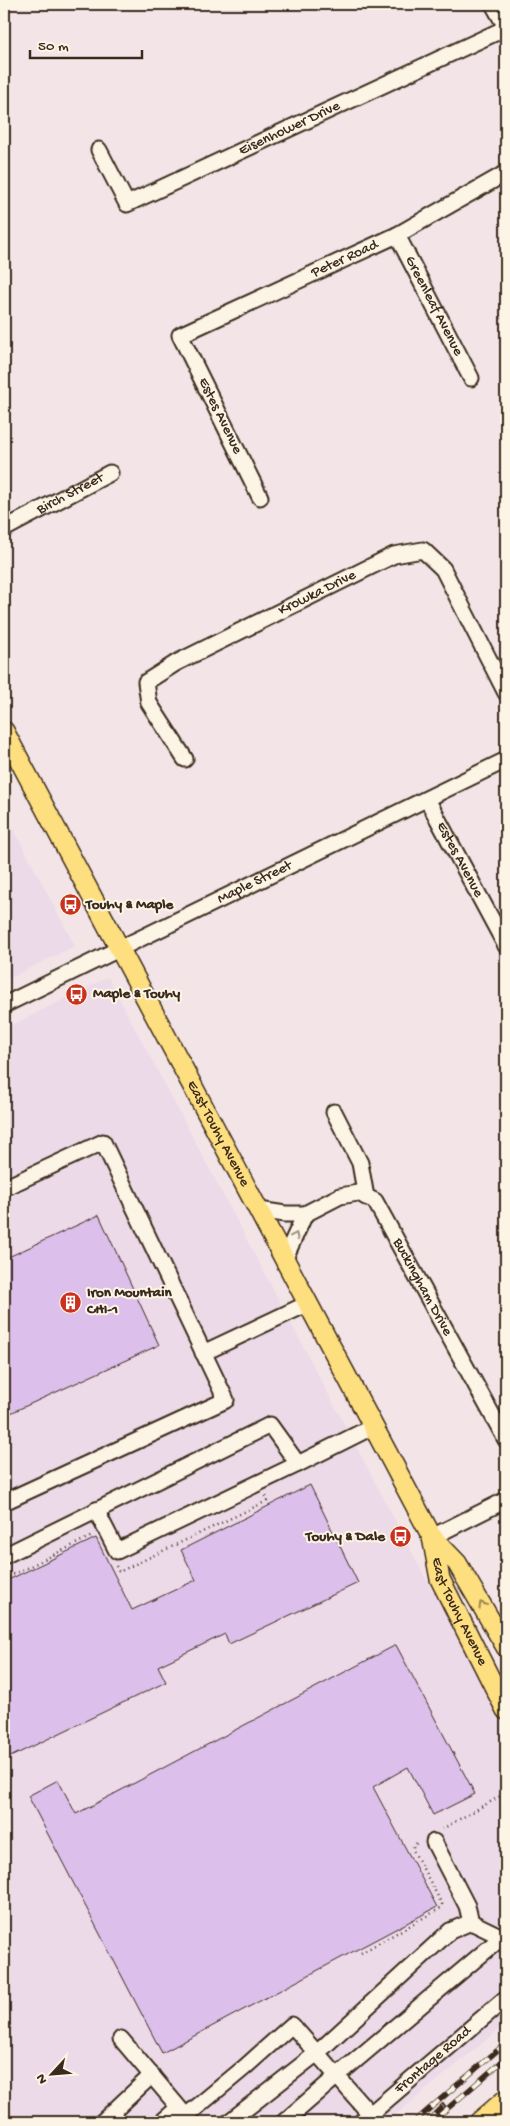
<svg xmlns="http://www.w3.org/2000/svg" width="510" height="2126" viewBox="0 0 510 2126" font-family="'Gochi Hand',sans-serif">
<rect width="100%" height="100%" fill="#f3e5e7"/>
<filter id="ink" filterUnits="userSpaceOnUse"><feTurbulence type="fractalNoise" baseFrequency=".02" numOctaves="2"/><feDisplacementMap in="SourceGraphic" scale="10" xChannelSelector="R" yChannelSelector="G"/><feConvolveMatrix kernelMatrix="1 2 1 2 8 2 1 2 1" color-interpolation-filters="sRGB"/></filter>
<g filter="url(#ink)">
<path fill="#ecdae8" d="M4 811 75 946 4 981Z
M108 977 506 1730V2024L387 2122H4V1029Z"/>
<path fill="#ddbfec" stroke="#3b2a1e" d="M99 1215 159 1345 4 1416V1259Z
M310 1485 358 1583 229 1644 225 1634 158 1666 166 1682 4 1760V1582L96 1538 132 1610 196 1580 181 1550Z
M396 1645 475 1794 433 1815 408 1767 373 1787 437 1907 162 2053 28 1796 58 1780 76 1814Z"/>
<g fill="none" stroke-linecap="round" stroke-linejoin="round">
<defs>
<g id="minor">
<path d="M493 4 506 27"/>
<path id="s1" d="M99 150 127 204 506 28"/>
<path id="s2" d="M397 235 471 378"/>
<path id="s3" d="M260 497 180 335 397 235 506 173"/>
<path id="s4" d="M4 529 110 473"/>
<path id="s5" d="M185 759 149 703 146 682 176 663 394 555 423 550 443 569 506 693"/>
<path id="s6" d="M427 799 506 946"/>
<path id="s7" d="M4 1005 506 760"/>
<path d="M334 1112 360 1163 366 1197"/>
<path d="M4 1188 103 1142 226 1400 4 1502"/>
<path id="s8" d="M259 1210 285 1214H305L340 1196 358 1193 375 1201 506 1440"/>
<path d="M285 1258 305 1214"/>
<path d="M203 1353 309 1303"/>
<path d="M96 1510 117 1551 298 1464"/>
<path d="M432 1537 506 1500"/>
<path d="M4 1556 270 1425 298 1464 374 1426"/>
<path d="M434 1842 467 1906 471 1922"/>
<path d="M121 2039 191 2122"/>
<path d="M186 2116 245 2067 292 2025 337 2076 502 1937"/>
<path d="M102 2122 152 2075"/>
<path d="M162 2122 178 2108"/>
<path d="M229 2122 317 2053 450 1931 471 1922 502 1937 506 1938"/>
<path d="M284 2122 337 2076 370 2114"/>
<path id="s9" d="M361 2122 506 1998"/>
</g>
<g id="major">
<path id="s10" d="M4 731 432 1537 457 1563 506 1647"/>
<path id="s11" d="M432 1537 440 1579 506 1710"/>
<path d="M479 2122 506 2099"/>
</g>
</defs>
<use href="#minor" stroke="#3b2a1e" stroke-width="19"/>
<use href="#major" stroke="#3b2a1e" stroke-width="22"/>
<path stroke="#3b2a1e" stroke-width="2.5" stroke-dasharray="1 4" stroke-linecap="butt" d="M116 1566 119 1572 267 1501 266 1496
M4 1579 92 1536
M442 1829 506 1793
M361 1953 441 1908 442 1904 413 1850V1845L420 1842"/>
<use href="#minor" stroke="#fcf5e5" stroke-width="15"/>
<use href="#major" stroke="#fedf80" stroke-width="19"/>
<defs>
<path id="rail" d="M440 2115 506 2058
M414 2122 506 2043
M427 2122 443 2106"/>
</defs>
<use href="#rail" stroke="#3b2a1e" stroke-width="5.5"/>
<use href="#rail" stroke="#fcf5e5" stroke-width="4" stroke-dasharray="11" stroke-linecap="butt"/>
</g>
<defs><path id="oneway-chevron" d="M-2-3.5L2.5 0L-2 3.5" fill="none" stroke-width="1.6" stroke-linecap="round" stroke-linejoin="round" transform="scale(1.25)"/></defs>
<use stroke="#9c9082" href="#oneway-chevron" transform="translate(295 1236) rotate(-65)"/>
<use stroke="#9c844f" href="#oneway-chevron" transform="translate(482 1605) rotate(-120)"/>
</g>
<defs>
<symbol id="bus-disc" viewBox="-11 -11 22 22"><circle r="9.5" fill="#c8321e" stroke="#fcf5e5"/><path d="M-5-6H5V4H4V6H2V4H-2V6H-4V4H-5ZM-3.5-4V0h7V-4ZM-3.5 1.2v1.5H-2V1.2ZM2 1.2v1.5H3.5V1.2Z" fill="#fff"/></symbol>
<symbol id="building-disc" viewBox="-11 -11 22 22"><circle r="9.5" fill="#c8321e" stroke="#fcf5e5"/><path d="M-4-6H4V6H1V3H-1V6H-4ZM-2.5-4.3h1.7v1.8h-1.7ZM.8-4.3h1.7v1.8H.8ZM-2.5-1h1.7V.8h-1.7ZM.8-1h1.7V.8H.8Z" fill="#fff"/></symbol>
</defs>
<g fill-rule="evenodd">
<use href="#bus-disc" x="58" y="892" width="25" height="25"/>
<use href="#bus-disc" x="64" y="982" width="25" height="25"/>
<use href="#building-disc" x="58" y="1290" width="25" height="25"/>
<use href="#bus-disc" x="388" y="1524" width="25" height="25"/>
</g>
<g text-anchor="middle" dominant-baseline="central" stroke-width="4" stroke-linejoin="round" paint-order="stroke">
<g font-size="15" fill="#3b2a1e" stroke="#fcf5e5">
<text stroke="none"><textPath href="#s1" startOffset="240">Eisenhower Drive</textPath></text>
<text stroke="none"><textPath href="#s3" startOffset="362">Peter Road</textPath></text>
<text stroke="none"><textPath href="#s2" startOffset="80">Greenleaf Avenue</textPath></text>
<text transform="translate(220 416) rotate(64)">Estes Avenue</text>
<text stroke="none"><textPath href="#s4" startOffset="75">Birch Street</textPath></text>
<text stroke="none"><textPath href="#s5" startOffset="281">Krowka Drive</textPath></text>
<text stroke="none"><textPath href="#s6" startOffset="69">Estes Avenue</textPath></text>
<text stroke="none"><textPath href="#s7" startOffset="279">Maple Street</textPath></text>
<text stroke="none"><textPath href="#s10" startOffset="456">East Touhy Avenue</textPath></text>
<text stroke="none"><textPath href="#s8" startOffset="221">Buckingham Drive</textPath></text>
<text stroke="none"><textPath href="#s11" startOffset="80">East Touhy Avenue</textPath></text>
<text stroke="none"><textPath href="#s9" startOffset="95">Frontage Road</textPath></text>
</g>
<g font-size="15" font-weight="bold" fill="#3b2a1e" stroke="#fcf5e5" text-anchor="start">
<text x="86" y="905">Touhy &amp; Maple</text>
<text x="93" y="994">Maple &amp; Touhy</text>
<text x="87" y="1293">Iron Mountain<tspan x="87" dy="17">CHI-1</tspan></text>
<text x="385" y="1537" text-anchor="end">Touhy &amp; Dale</text>
</g>
</g>
<rect width="510" height="2126" fill="none" stroke="#fcf5e5" stroke-width="20"/>
<rect x="10" y="10" width="490" height="2106" fill="none" stroke="#3b2a1e" stroke-width="2" filter="url(#ink)"/>
<g transform="translate(52 2074) rotate(244)" stroke="#fcf5e5" stroke-width="4" paint-order="stroke">
<path d="M0-4L9 19L0 12L-9 19Z" fill="#3b2a1e"/>
<text y="-8" font-size="14" font-weight="bold" text-anchor="middle" fill="#3b2a1e">N</text>
</g>
<path d="M30 50v8h112v-8" fill="none" stroke="#3b2a1e" stroke-width="2.5"/>
<text x="38" y="50" font-size="15" fill="#3b2a1e" stroke="#fcf5e5" stroke-width="4" paint-order="stroke">50 m</text>
</svg>
